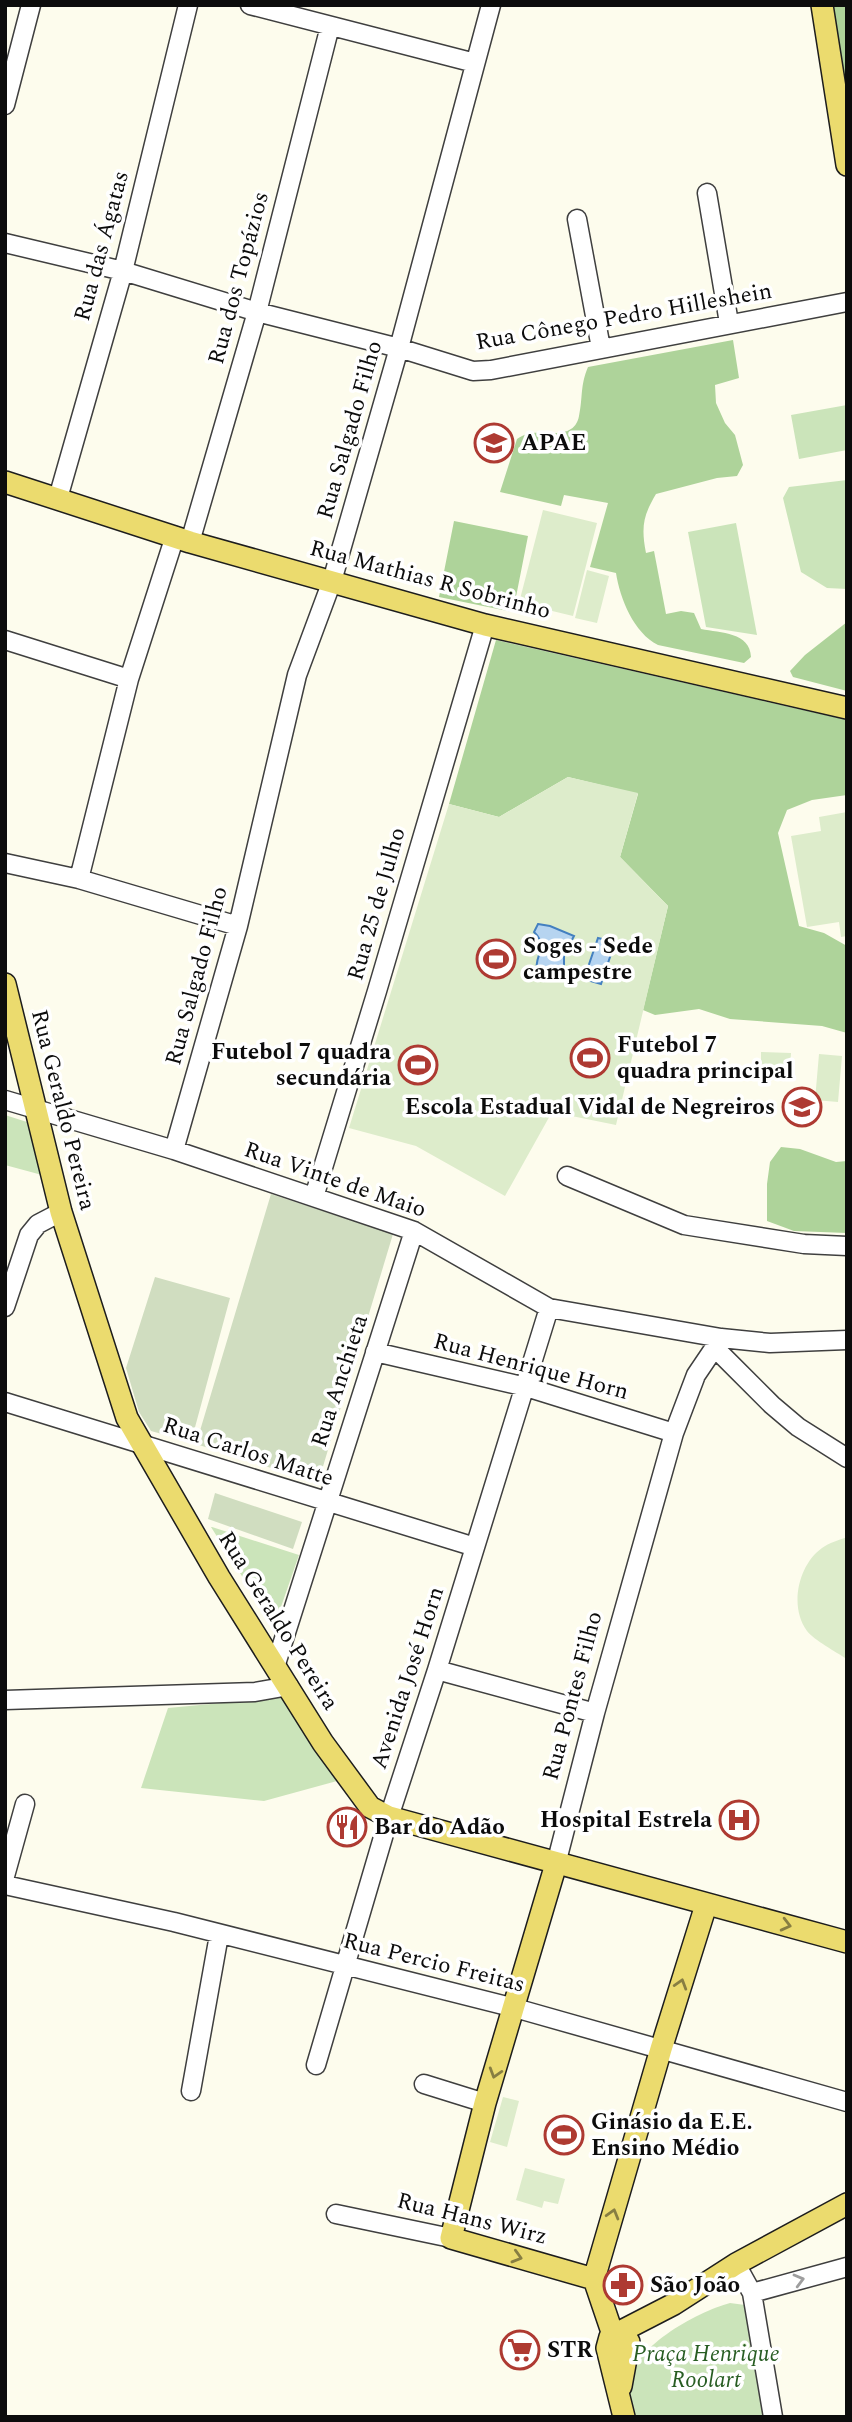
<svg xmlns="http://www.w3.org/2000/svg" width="852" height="2422" viewBox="0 0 852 2422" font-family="Spectral,serif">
<rect width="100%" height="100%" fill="#fdfced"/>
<path fill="#cbe4ba" d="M847 405V450L799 459 791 415Z
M847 480V589L827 588 801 572 783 498 789 487Z
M736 523 757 635 706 627 688 532Z
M5 1115 27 1122 42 1175 5 1165Z
M212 1527 299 1555 274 1627 211 1527Z
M283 1694 337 1781 264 1801 141 1788 168 1708 263 1699Z
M730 2303 745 2305 766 2417H633C631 2408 628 2399 628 2390 627 2349 697 2312 730 2303Z"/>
<path fill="#aed39a" d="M829 5H847V91Z
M733 340 739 378 715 385 716 403 725 423 735 435 743 465 737 476 717 478 656 494C643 516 641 527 646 553L654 551 666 614 681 611 694 613 701 629C721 633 750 632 751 657L744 663 658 645C634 633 620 599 616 573L590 567 608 503 564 495 561 506 500 492 517 439C520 437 523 435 527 434 543 429 574 442 579 416 583 397 580 386 588 367Z
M454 521 528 536 513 612 439 597Z
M847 622V691L793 677 790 671 805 655Z
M496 640 847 720V795L812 800 787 810 778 833 799 926 824 933 847 946V1033L822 1026 730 1019 699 1009 655 1015 643 1010 668 906 620 857 638 794 568 777 499 817 449 804Z
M781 1147 800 1149 836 1162 847 1161V1233L794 1231 767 1221V1184L770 1162Z"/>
<path fill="#d0ddc0" d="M271 1194 393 1234 318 1483 196 1444Z
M155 1277 230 1298 191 1442 151 1431 139 1412 126 1368Z
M215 1493 302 1522 293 1549 208 1519Z"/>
<path fill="#ddeccb" d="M543 510 597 523 573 616 519 603Z
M587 570 609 576 597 623 575 618Z
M568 777 638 793 620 857 668 906 616 1125 552 1112 505 1196 416 1146 349 1128 449 804 499 817Z
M847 812V936L841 937 839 922 807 927 791 836 821 831 819 817Z
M761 1052 791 1053 790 1070H761Z
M819 1054 842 1056 838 1102 815 1100Z
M847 1537V1659C836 1652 814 1640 807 1631 789 1607 798 1565 822 1548 829 1543 839 1540 847 1537Z
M503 2097 519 2101 507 2147 490 2142Z
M525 2168 565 2179 558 2204 544 2201 542 2208 516 2200Z"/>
<path fill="#b6d4f0" stroke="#4480c0" stroke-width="2" d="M538 924 550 926 574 936 564 955V977L559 980 537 973C533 955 550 948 534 932Z
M598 938 615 942 601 984 584 979Z"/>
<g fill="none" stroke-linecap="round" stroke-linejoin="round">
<defs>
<path id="minor" d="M250 5 475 63
M5 105 31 5
M707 193 729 323
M577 219 601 348
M5 243 123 271 257 312 399 348 473 371 491 370 847 302
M58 498 123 271 188 5
M190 542 257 312 330 26
M5 640 129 679
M5 863 79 879 238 926
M79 879 129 679 175 536
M5 1100 174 1150 414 1231 549 1308 721 1338 770 1343 847 1340
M174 1150 238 926 297 675 332 581 399 348 491 5
M567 1176 684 1225 804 1244 847 1246
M314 1197 377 991 485 625
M5 1307 29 1235 38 1224 61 1212
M715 1348 772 1405 798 1427 847 1458
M375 1352 526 1387 674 1433
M5 1402 475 1547
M275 1667 414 1231
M437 1670 595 1713
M5 1700 255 1692 289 1686
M556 1864 595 1713 674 1433 696 1375 721 1338
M5 1876 25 1804
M5 1885 174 1922 515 2008 847 2102
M316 2065 389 1817 437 1670 549 1308
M424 2084 485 2103
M191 2091 219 1935
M336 2214 451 2238
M736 2264 752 2293 773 2417
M752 2293 847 2267"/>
<path id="major" d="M822 5 847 165
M5 482 190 542 485 625 847 708
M5 984 61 1212 127 1418 219 1577 323 1743 370 1807 389 1817 847 1942
M556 1864 485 2103 451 2238 594 2279
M594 2279 661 2049 706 1905
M594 2279 613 2335
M617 2333 625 2336 629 2342 621 2386
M624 2417 607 2348 610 2337 674 2304 736 2264 847 2204"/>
</defs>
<use href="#minor" stroke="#3f3f3f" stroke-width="21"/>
<use href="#major" stroke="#1d1d1d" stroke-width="24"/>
<use href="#minor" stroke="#fff" stroke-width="18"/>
<use href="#major" stroke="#ebdb6e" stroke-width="21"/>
</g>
<defs><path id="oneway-chevron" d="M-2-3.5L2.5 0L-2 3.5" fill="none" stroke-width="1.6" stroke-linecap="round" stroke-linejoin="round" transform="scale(1.75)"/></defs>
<g stroke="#877e42">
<use href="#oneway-chevron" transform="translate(786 1925) rotate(14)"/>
<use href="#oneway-chevron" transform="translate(681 1984) rotate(-73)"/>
<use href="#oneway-chevron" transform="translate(495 2073) rotate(107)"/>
<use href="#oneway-chevron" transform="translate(613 2214) rotate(-74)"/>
<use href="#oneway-chevron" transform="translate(517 2257) rotate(16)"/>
</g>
<use stroke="#9e9e9e" href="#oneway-chevron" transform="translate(799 2280) rotate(-15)"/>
<defs>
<symbol id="school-ring" viewBox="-11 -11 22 22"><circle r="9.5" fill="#fff" stroke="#ae3a32" stroke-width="1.5"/><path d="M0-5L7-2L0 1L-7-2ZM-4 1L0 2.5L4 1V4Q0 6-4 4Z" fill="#ae3a32"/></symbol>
<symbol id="stadium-ring" viewBox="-11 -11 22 22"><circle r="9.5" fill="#fff" stroke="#ae3a32" stroke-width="1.5"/><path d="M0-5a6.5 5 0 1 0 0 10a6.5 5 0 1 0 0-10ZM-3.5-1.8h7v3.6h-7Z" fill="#ae3a32"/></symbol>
<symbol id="hospital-ring" viewBox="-11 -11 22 22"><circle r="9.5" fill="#fff" stroke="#ae3a32" stroke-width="1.5"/><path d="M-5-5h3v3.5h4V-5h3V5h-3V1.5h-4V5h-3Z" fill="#ae3a32"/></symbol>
<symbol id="restaurant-ring" viewBox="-11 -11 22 22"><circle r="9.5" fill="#fff" stroke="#ae3a32" stroke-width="1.5"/><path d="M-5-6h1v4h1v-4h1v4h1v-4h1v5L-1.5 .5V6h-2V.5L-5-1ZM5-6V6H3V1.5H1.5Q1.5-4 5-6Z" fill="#ae3a32"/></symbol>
<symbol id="pharmacy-ring" viewBox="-11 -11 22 22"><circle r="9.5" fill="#fff" stroke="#ae3a32" stroke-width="1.5"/><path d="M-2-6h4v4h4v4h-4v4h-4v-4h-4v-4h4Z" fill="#ae3a32"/></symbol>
<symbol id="supermarket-ring" viewBox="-11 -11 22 22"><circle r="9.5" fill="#fff" stroke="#ae3a32" stroke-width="1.5"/><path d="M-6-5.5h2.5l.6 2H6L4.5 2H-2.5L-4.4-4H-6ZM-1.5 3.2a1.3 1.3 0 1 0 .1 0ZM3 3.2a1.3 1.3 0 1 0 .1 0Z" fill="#ae3a32"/></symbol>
</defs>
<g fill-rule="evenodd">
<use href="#school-ring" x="472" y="421" width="44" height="44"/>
<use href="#stadium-ring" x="474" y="937" width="44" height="44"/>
<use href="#stadium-ring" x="568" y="1036" width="44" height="44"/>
<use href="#stadium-ring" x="396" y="1043" width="44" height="44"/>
<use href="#school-ring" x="780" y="1085" width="44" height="44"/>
<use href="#hospital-ring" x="717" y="1798" width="44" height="44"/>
<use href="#restaurant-ring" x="325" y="1805" width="44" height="44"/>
<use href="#stadium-ring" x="542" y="2113" width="44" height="44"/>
<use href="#pharmacy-ring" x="601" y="2263" width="44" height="44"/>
<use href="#supermarket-ring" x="498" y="2328" width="44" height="44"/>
</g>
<g text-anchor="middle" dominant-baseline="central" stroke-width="7" stroke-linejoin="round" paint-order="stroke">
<g font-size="23" fill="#0c0c0c" stroke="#fff">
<text transform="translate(102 246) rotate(-75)">Rua das Ágatas</text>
<text transform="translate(239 278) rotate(-75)">Rua dos Topázios</text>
<text transform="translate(624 317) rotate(-10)">Rua Cônego Pedro Hilleshein</text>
<text transform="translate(350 430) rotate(-74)">Rua Salgado Filho</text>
<text transform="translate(430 580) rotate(15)">Rua Mathias R Sobrinho</text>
<text transform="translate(377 904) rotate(-74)">Rua 25 de Julho</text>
<text transform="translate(197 976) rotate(-75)">Rua Salgado Filho</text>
<text transform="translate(63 1110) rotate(76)">Rua Geraldo Pereira</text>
<text transform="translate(335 1180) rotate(19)">Rua Vinte de Maio</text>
<text transform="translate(531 1367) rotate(15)">Rua Henrique Horn</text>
<text transform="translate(340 1381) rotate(-72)">Rua Anchieta</text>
<text transform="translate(248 1452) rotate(18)">Rua Carlos Matte</text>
<text transform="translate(278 1621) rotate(58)">Rua Geraldo Pereira</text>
<text transform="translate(408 1678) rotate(-72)">Avenida José Horn</text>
<text transform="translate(573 1696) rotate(-75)">Rua Pontes Filho</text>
<text transform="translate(434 1963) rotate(14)">Rua Percio Freitas</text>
<text transform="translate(472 2219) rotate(14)">Rua Hans Wirz</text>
</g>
<g font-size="23" font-weight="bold" fill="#0c0c0c" stroke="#fff" text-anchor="start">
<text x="521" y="443">APAE</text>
<text x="523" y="946">Soges - Sede<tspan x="523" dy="26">campestre</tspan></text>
<text x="617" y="1045">Futebol 7<tspan x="617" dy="26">quadra principal</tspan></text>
<text x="391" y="1052" text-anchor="end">Futebol 7 quadra<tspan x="391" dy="26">secundária</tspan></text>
<text x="775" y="1107" text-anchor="end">Escola Estadual Vidal de Negreiros</text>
<text x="712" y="1820" text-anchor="end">Hospital Estrela</text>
<text x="374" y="1827">Bar do Adão</text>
<text x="591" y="2122">Ginásio da E.E.<tspan x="591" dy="26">Ensino Médio</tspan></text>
<text x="650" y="2285">São João</text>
<text x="547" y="2350">STR</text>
</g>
<g font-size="23" font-style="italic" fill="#285d23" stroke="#fff">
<text x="706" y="2354">Praça Henrique<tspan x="706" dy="26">Roolart</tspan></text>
</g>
</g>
<rect width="852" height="2422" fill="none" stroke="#0c0c0c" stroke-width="14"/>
</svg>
